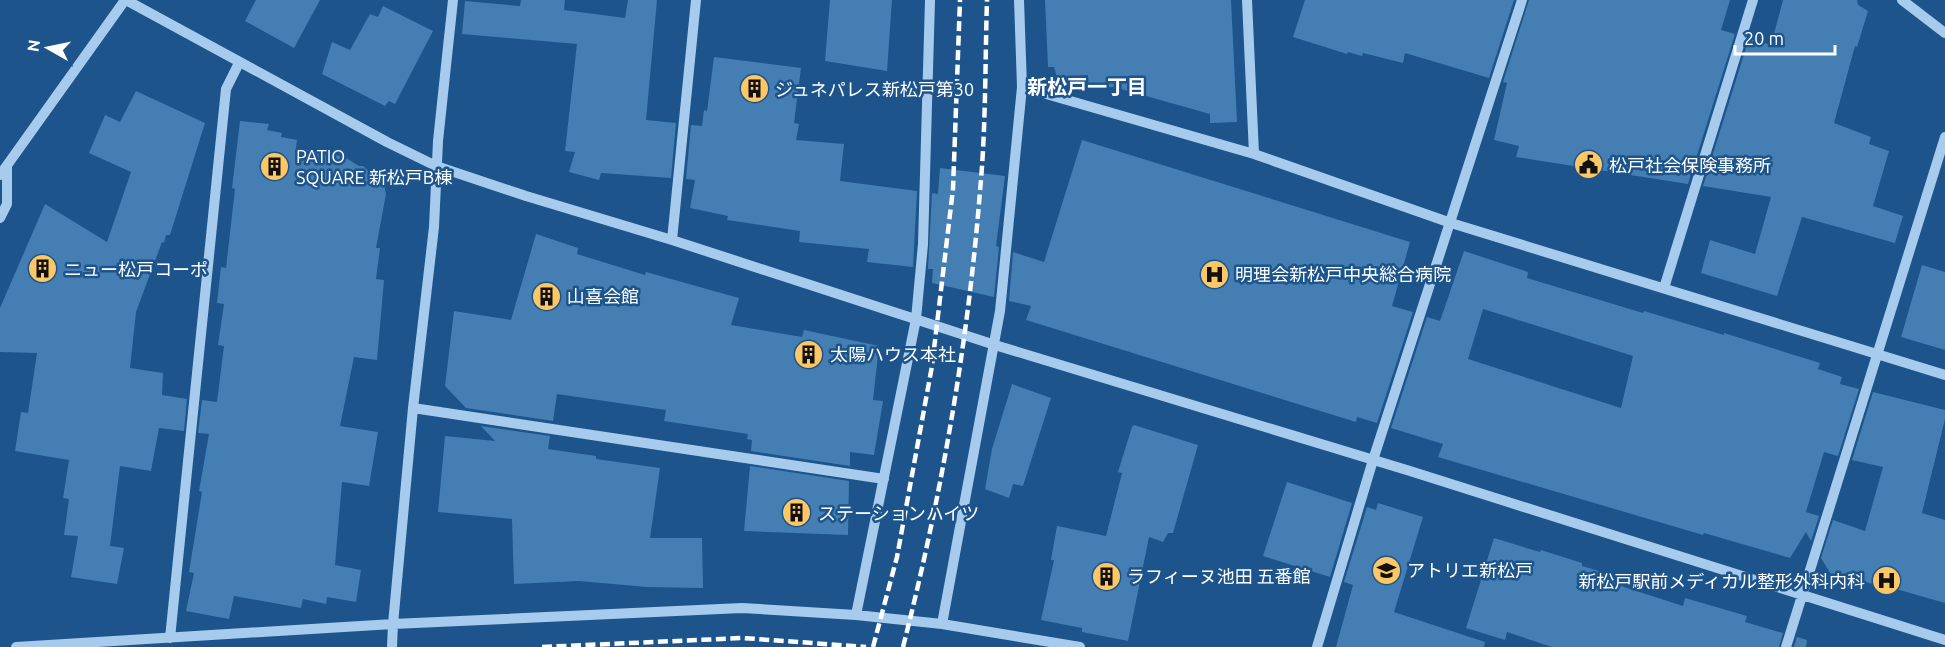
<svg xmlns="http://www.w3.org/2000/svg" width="1945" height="647" viewBox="0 0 1945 647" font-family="Ubuntu,'Noto Sans JP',sans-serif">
<rect width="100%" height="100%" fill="#1c548b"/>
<path fill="#447eb3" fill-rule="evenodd" d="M256 0H320L294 48 245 21Z
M521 0H565L564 10 625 18 628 0H657L646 120 676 123 671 178 601 173 599 180 569 172 575 152 565 151 577 44 462 34 465 1 520 6Z
M830 0H892L887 71 825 61Z
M1045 0H1231L1237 122 1210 123V114L1114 87 1088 88V75L1057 78 1054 67H1048Z
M1305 0H1514L1489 78 1405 53 1403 63 1363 53 1362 56 1348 52 1347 54 1293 37Z
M1529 0H1730L1721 30 1735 34 1688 184 1516 157 1519 146 1494 140 1507 83 1503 82Z
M1783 0H1857L1858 5 1868 11 1857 47 1855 46 1834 123 1871 137 1869 144 1889 151 1873 206 1903 216 1895 243 1802 217 1777 296 1701 273 1710 240 1755 254 1771 197 1703 186 1749 38 1771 45Z
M383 6 433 31 395 104 389 101 385 106 322 74 332 42 350 50 370 14 378 17Z
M714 57 801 68 794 123 799 124 796 140 844 144 840 181 917 191 913 267 867 262 869 249 799 242 800 231 727 220 728 216 690 208 695 180 686 179 691 125 702 126 704 110 707 111Z
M136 91 205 123 170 235H166L164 243 162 242 136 312 130 368 163 373 162 395 187 399 184 431 159 428 151 471 120 466 110 546 124 548 117 584 71 577 78 536 64 535 69 499 63 498 69 460 15 451 21 412 28 413 37 353 0 352V308L45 204 107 242 131 172 89 153 105 115 120 122Z
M240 121 269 124 267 130 282 133 281 137 297 140 296 148 317 151V154L343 156 359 166H363L384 184 386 194 376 248H380L376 279 384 280 377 360 354 357 340 426 378 432 369 486 342 482 335 565 361 570 356 602 327 597 326 604 303 599 301 608 234 596 229 619 186 611 194 573 189 572 202 492 199 491 209 434 198 433 202 400 217 402 224 346 218 345 224 304 217 303 221 267 226 268 235 189 232 188Z
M1082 140 1410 242 1392 306 1413 312 1377 423 1357 417 1356 422 1026 320 1031 306 1009 301 1013 252 1044 262Z
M940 168 1005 176 996 246 999 247 994 297 932 283 933 269H928L932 193 938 194Z
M536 234 578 248 577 254 645 275 646 272 739 298 731 325 802 337 804 330 879 346 873 400 883 401 874 455 850 452V466L751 451 752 440 747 439 748 434 664 421 666 410 557 394 553 421 466 408 445 386 454 311 511 320Z
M1464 251 1528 272 1527 278 1643 313 1644 311 1724 335V333L1820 363 1818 369 1842 377 1840 384 1859 389 1838 456 1824 452 1806 512 1819 516 1811 541 1806 532 1790 558 1704 533 1703 535 1438 457 1443 444 1391 428 1427 317 1440 321ZM1483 309 1633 356 1621 408 1468 359Z
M1922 265 1945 272V350L1901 337Z
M1012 384 1051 398 1023 486 1013 484 1009 498 985 489 992 449Z
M1873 392 1945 410V419L1922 513 1945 520V603L1889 587 1888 588 1858 580 1852 583 1832 576 1821 558 1833 520 1865 531 1883 467 1852 460Z
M1134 425 1198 445 1173 533H1168L1163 542 1149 537 1128 641 1082 632V628L1041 620 1054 560H1051L1057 526 1106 536 1122 473 1118 472 1132 427Z
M481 426 550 436 548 449 596 456V459L660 468 650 538H702L703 588 647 587 579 581 514 584 512 519 438 512 445 436 495 441Z
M750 466 849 481 848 535 744 531Z
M1287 482 1352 503 1330 577 1263 556Z
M1378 503 1423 517 1394 612 1485 642 1484 647H1336L1353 585 1344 582 1367 507 1376 510Z
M1494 538 1540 552 1541 550 1582 563V566L1623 578 1621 586 1683 606 1685 598 1747 616 1745 622 1783 633 1779 647H1552L1507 632 1505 640 1466 628Z
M1797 637 1807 640 1806 647H1794Z"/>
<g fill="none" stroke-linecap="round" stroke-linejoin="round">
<path stroke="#a7cbed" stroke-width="10" d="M126 0 387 142 436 166 526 196 672 240 995 345 1410 471 1945 640
M1247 0 1254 154
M1902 0 1945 33
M1022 87 1254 154 1451 223 1945 375
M0 175 125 0
M0 218 7 204V165
M672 240 696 0
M1664 288 1753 0
M413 408 884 479
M856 615 916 319 923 244 930 0
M942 624 1000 311 1022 87 1019 0
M170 638 226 89 239 63
M16 647 393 624 742 608 856 615 942 624 1080 647
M392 647 393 624 413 408 434 227 438 141 453 0
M1317 647 1373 460 1522 0
M1786 647 1945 137"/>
<path stroke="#fff" stroke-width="4.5" stroke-dasharray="10 4.5" stroke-linecap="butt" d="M542 647 743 638 866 647
M873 647 897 557 932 366 953 189 960 0
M903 647C941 498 968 344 980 191 986 128 985 63 987 0"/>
</g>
<defs>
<symbol id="building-disc" viewBox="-11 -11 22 22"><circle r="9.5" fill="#fdc765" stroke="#1c548b"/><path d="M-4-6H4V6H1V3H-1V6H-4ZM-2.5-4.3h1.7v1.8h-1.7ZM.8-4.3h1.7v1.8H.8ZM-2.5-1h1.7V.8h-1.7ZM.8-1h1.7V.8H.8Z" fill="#111"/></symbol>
<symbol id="civic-disc" viewBox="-11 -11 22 22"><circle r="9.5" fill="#fdc765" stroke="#1c548b"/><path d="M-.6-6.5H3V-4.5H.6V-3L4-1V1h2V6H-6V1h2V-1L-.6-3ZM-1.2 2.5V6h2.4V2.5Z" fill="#111"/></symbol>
<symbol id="hospital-disc" viewBox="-11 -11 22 22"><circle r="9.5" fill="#fdc765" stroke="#1c548b"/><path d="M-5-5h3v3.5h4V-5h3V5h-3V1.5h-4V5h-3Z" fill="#111"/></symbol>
<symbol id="university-disc" viewBox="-11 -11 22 22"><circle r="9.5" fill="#fdc765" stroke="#1c548b"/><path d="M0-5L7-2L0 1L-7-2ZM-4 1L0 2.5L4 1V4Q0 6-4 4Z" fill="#111"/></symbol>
</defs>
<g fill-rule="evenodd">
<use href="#building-disc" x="738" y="72" width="33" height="33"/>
<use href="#civic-disc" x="1572" y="148" width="33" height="33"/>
<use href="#building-disc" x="258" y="150" width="33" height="33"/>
<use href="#building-disc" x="26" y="252" width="33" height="33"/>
<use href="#hospital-disc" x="1198" y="258" width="33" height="33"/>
<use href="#building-disc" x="530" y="280" width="33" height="33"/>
<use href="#building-disc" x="792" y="338" width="33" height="33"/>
<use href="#building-disc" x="780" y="496" width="33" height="33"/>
<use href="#university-disc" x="1370" y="554" width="33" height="33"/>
<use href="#building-disc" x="1090" y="560" width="33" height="33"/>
<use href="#hospital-disc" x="1870" y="564" width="33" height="33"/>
</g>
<g text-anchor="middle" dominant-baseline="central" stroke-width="5" stroke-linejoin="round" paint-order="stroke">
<g font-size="18" fill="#fff" stroke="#1c548b" text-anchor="start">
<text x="775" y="89">ジュネパレス新松戸第30</text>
<text x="296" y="156">PATIO<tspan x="296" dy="21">SQUARE 新松戸B棟</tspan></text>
<text x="1609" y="165">松戸社会保険事務所</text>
<text x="64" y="269">ニュー松戸コーポ</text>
<text x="1235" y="274">明理会新松戸中央総合病院</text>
<text x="567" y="296">山喜会館</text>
<text x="830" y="354">太陽ハウス本社</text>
<text x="818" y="513">ステーションハイツ</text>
<text x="1407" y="570">アトリエ新松戸</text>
<text x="1127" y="576">ラフィーヌ池田 五番館</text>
<text x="1865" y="581" text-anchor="end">新松戸駅前メディカル整形外科内科</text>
</g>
<g font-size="20" font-weight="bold" fill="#fff" stroke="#1c548b">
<text x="1087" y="86">新松戸一丁目</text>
</g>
</g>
<g transform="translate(48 48) rotate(279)" stroke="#1c548b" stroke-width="4.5" paint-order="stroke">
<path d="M0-4.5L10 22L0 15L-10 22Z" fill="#ffffff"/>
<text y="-9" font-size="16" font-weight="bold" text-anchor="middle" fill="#ffffff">N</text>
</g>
<path d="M1735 45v9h100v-9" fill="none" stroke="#ffffff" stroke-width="3"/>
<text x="1744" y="45" font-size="18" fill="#ffffff" stroke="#1c548b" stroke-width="4.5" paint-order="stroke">20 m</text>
</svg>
